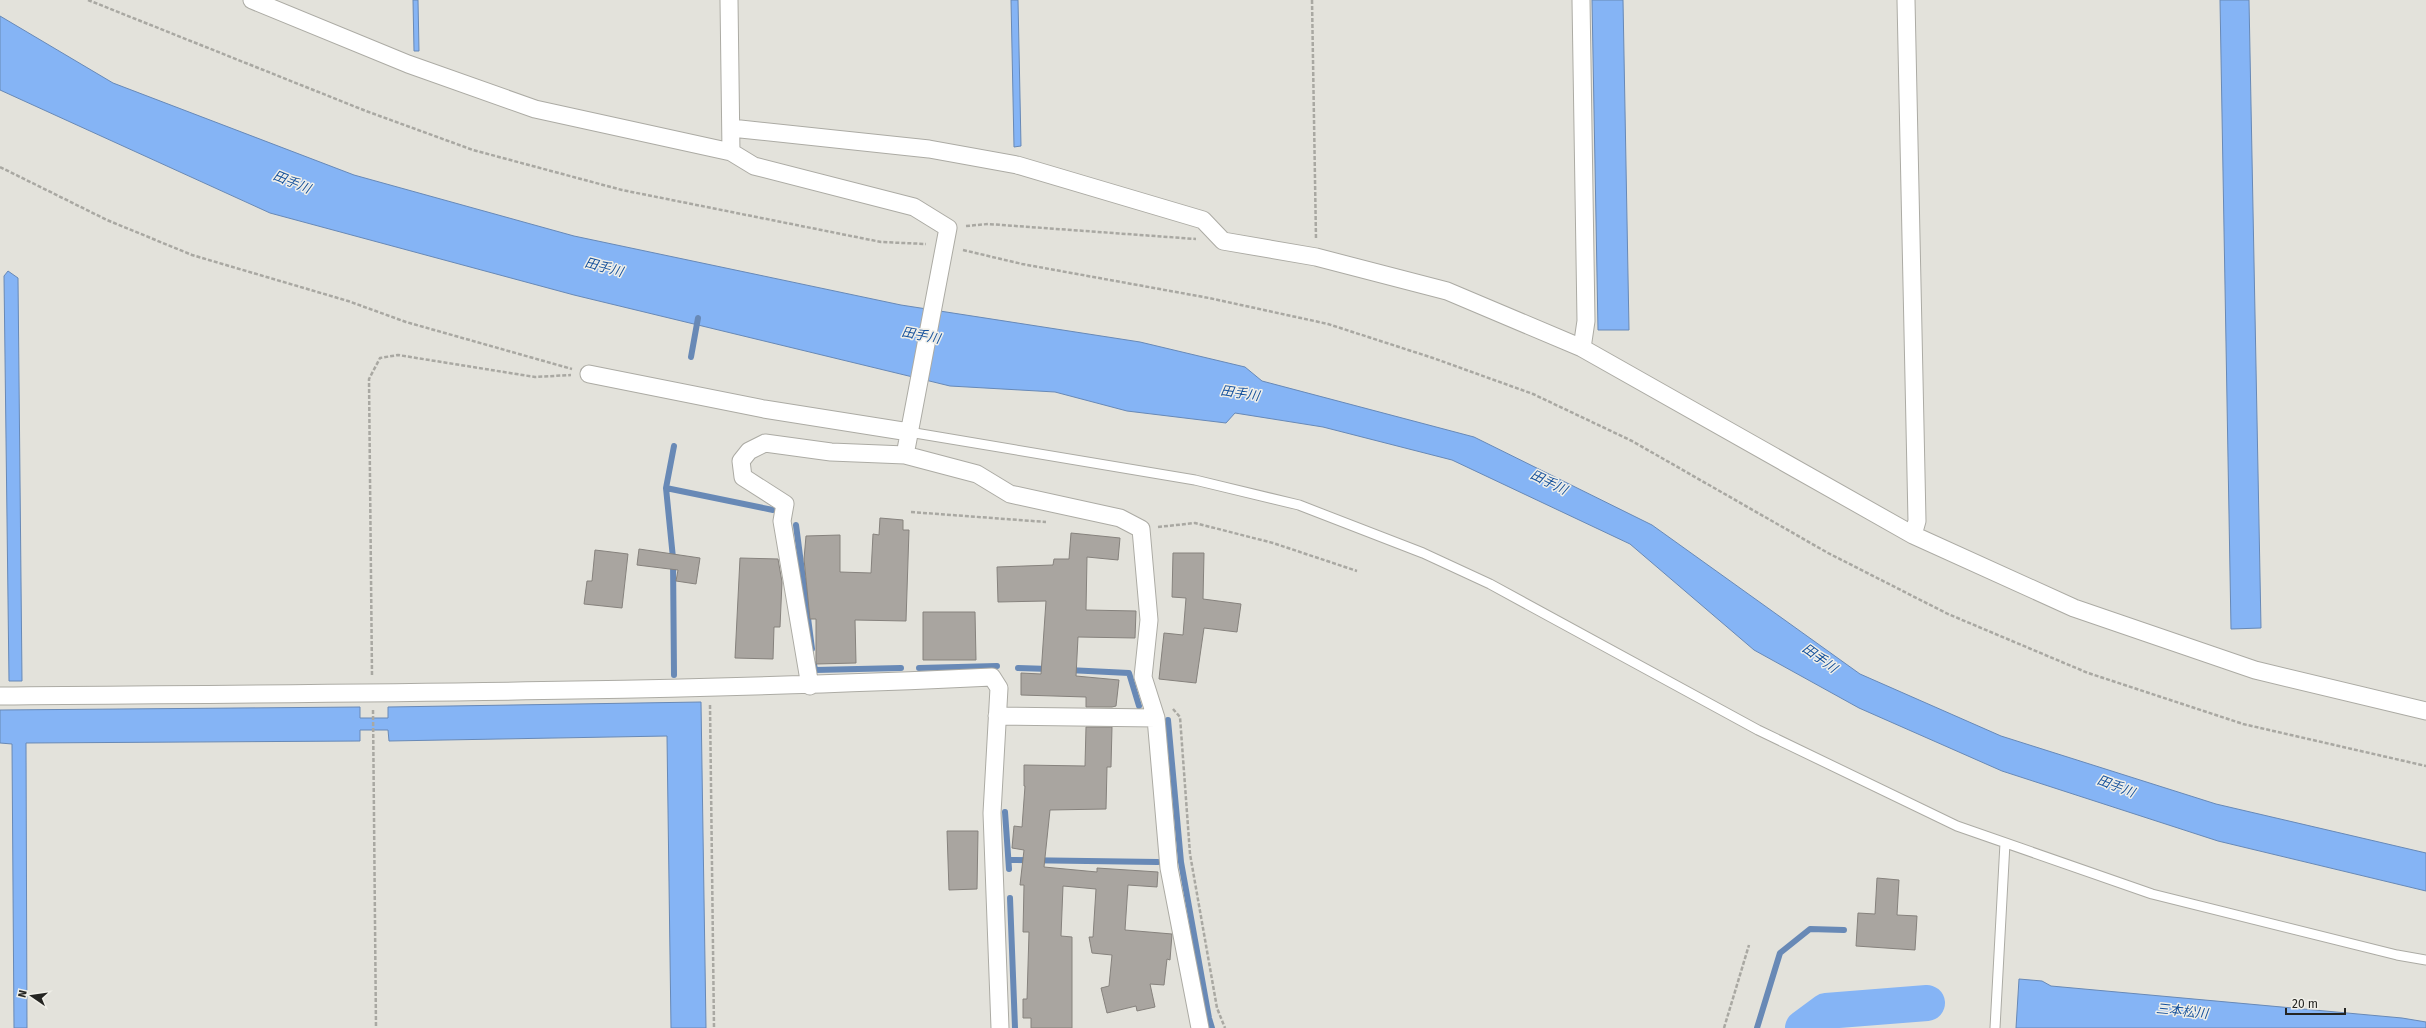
<svg xmlns="http://www.w3.org/2000/svg" width="2426" height="1028" viewBox="0 0 2426 1028" font-family="'Fira Sans','Noto Sans JP',sans-serif">
<rect width="100%" height="100%" fill="#e3e2db"/>
<path fill="#85b4f5" stroke="#6889b6" d="M413 0H418L419 51H414Z
M1011 0H1018L1021 146 1014 147Z
M1592 0H1623L1629 330H1598Z
M2220 0H2249L2261 628 2231 629Z
M0 16 113 83 354 175 574 236 901 305 1140 342 1245 367 1262 381 1474 437 1652 525 1860 674 2001 736 2216 804 2426 853V891L2218 841 2002 771 1859 708 1754 650 1630 544 1452 460 1323 427 1235 413 1226 423 1127 411 1055 392 950 386 574 295 270 213 0 90Z
M8 271 18 278 22 681H9L4 276Z
M701 702 706 1028H671L667 736 389 741 388 730H360V741L26 743 27 1028H14L12 744 0 743V710L360 707V718H388V707Z
M2019 979 2042 981 2051 986 2402 1018 2426 1022V1028H2016Z"/>
<g fill="none" stroke-linecap="round" stroke-linejoin="round">
<path stroke="#6889b6" stroke-width="6" d="M691 357 698 318
M674 446 666 488 673 558 674 675
M666 488 773 510
M796 525 812 649
M814 664 815 670 901 668
M919 668 997 666
M1018 668 1049 669
M1068 670 1129 673 1139 706
M1168 720 1181 862 1209 1018 1212 1028
M1005 812 1009 869
M1009 860 1158 862
M1010 898 1015 1028
M1757 1028 1780 953 1810 929 1844 930"/>
<path stroke="#85b4f5" stroke-width="36" d="M1803 1028 1826 1011 1927 1003"/>
</g>
<path fill="#a9a5a0" stroke="#86827d" d="M880 518 903 520V530H909L906 621 855 620 856 663 816 664V619H810L804 559 806 536 840 535V572L871 573 873 534 879 535Z
M1071 533 1120 538 1118 560 1087 557 1086 610 1136 611 1135 638 1078 637 1076 676 1119 680 1116 706 1112 707H1086V697L1021 695V673L1041 674 1046 601 998 602 997 567 1053 565 1054 559H1069Z
M639 549 700 558 696 584 676 581 678 570 637 565Z
M595 550 628 554 622 608 584 604 587 581H592Z
M1173 553H1204L1203 599 1241 604 1237 632 1204 628 1196 683 1159 679 1164 633 1183 635 1186 598 1172 597Z
M740 558 778 559 782 582 780 627H774L773 659 735 658Z
M923 612H975L976 660H923Z
M1086 727H1112L1111 767H1107L1106 809 1050 810 1044 867 1097 872V868L1158 872 1157 887 1128 885 1125 930 1172 934 1170 960 1167 959 1164 985 1150 984 1155 1007 1137 1011 1136 1006 1107 1013 1101 988 1109 986 1112 955 1092 953 1089 937H1093L1096 889 1063 886 1061 936 1072 937V1028H1031V1018H1023V999H1027L1029 932H1023L1024 885H1020L1024 850 1012 848 1014 826 1022 827 1025 786H1024V765L1085 766Z
M947 831H978L977 889 949 890Z
M1877 878 1899 880 1897 915 1917 916 1915 950 1856 946 1858 913 1875 914Z"/>
<g fill="none" stroke-linecap="round" stroke-linejoin="round">
<defs>
<path id="service" d="M909 432 1195 480 1299 505 1423 553 1490 584 1758 730 1957 826 2152 894 2397 955 2426 960
M1995 1028 2005 843"/>
<path id="minor" d="M252 0 408 64 535 109 731 152
M729 0 731 152 754 166 914 207 948 228 905 455
M1581 0 1586 321 1582 348
M1906 0 1917 521 1913 535
M731 128 929 149 1017 165 1203 220 1223 241 1316 257 1447 291 1582 348 1913 535 2074 608 2255 670 2426 711
M589 374 764 409 909 432
M810 686 782 521 785 504 743 477 741 461 749 451 765 443 831 452 905 455 977 474 1010 494 1120 518 1141 529 1149 620 1143 677 1156 718 1169 868 1200 1028
M0 696C331 693 662 693 992 677L999 688 992 813 1000 1028
M997 716 1156 718"/>
</defs>
<use href="#service" stroke="#acaba4" stroke-width="11"/>
<use href="#minor" stroke="#acaba4" stroke-width="19"/>
<path stroke="#a9a8a2" stroke-width="2.5" stroke-dasharray="4 2" stroke-linecap="butt" d="M88 0 366 111 473 150 622 190 881 242 926 244
M1312 0 1316 239
M0 167 107 220 192 255 348 301 406 322 572 369
M966 226 988 224 1196 239
M963 250 1022 264 1209 298 1328 324 1433 358 1533 394 1632 441 1828 553 1948 614 2088 673 2243 724 2426 766
M911 512 1046 522
M1158 527 1195 523 1273 543 1357 571
M372 675 369 379 380 358 398 355 535 377 571 375
M710 705 714 1028
M1173 709 1180 717 1190 854 1217 1008 1225 1028
M373 710 376 1028
M1724 1028 1749 945"/>
<use href="#service" stroke="#fff" stroke-width="9"/>
<use href="#minor" stroke="#fff" stroke-width="17"/>
</g>
<g text-anchor="middle" dominant-baseline="central" stroke-width="3" stroke-linejoin="round" paint-order="stroke">
<g font-size="13" font-style="italic" fill="#16529d" stroke="#f0efe8">
<text transform="translate(292 182) rotate(22)">田手川</text>
<text transform="translate(604 267) rotate(15)">田手川</text>
<text transform="translate(921 335) rotate(11)">田手川</text>
<text transform="translate(1240 393) rotate(9)">田手川</text>
<text transform="translate(1549 482) rotate(26)">田手川</text>
<text transform="translate(1820 658) rotate(36)">田手川</text>
<text transform="translate(2116 786) rotate(21)">田手川</text>
<text transform="translate(2182 1011) rotate(6)">三本松川</text>
</g>
</g>
<g transform="translate(32 996) rotate(283)" stroke="#f0efe8" stroke-width="3" paint-order="stroke">
<path d="M0-3L7 15L0 10L-7 15Z" fill="#252522"/>
<text y="-6" font-size="11" font-weight="bold" text-anchor="middle" fill="#252522">N</text>
</g>
<path d="M2286 1008v6h59v-6" fill="none" stroke="#252522" stroke-width="2"/>
<text x="2292" y="1008" font-size="12" fill="#252522" stroke="#f0efe8" stroke-width="3" paint-order="stroke">20 m</text>
</svg>
